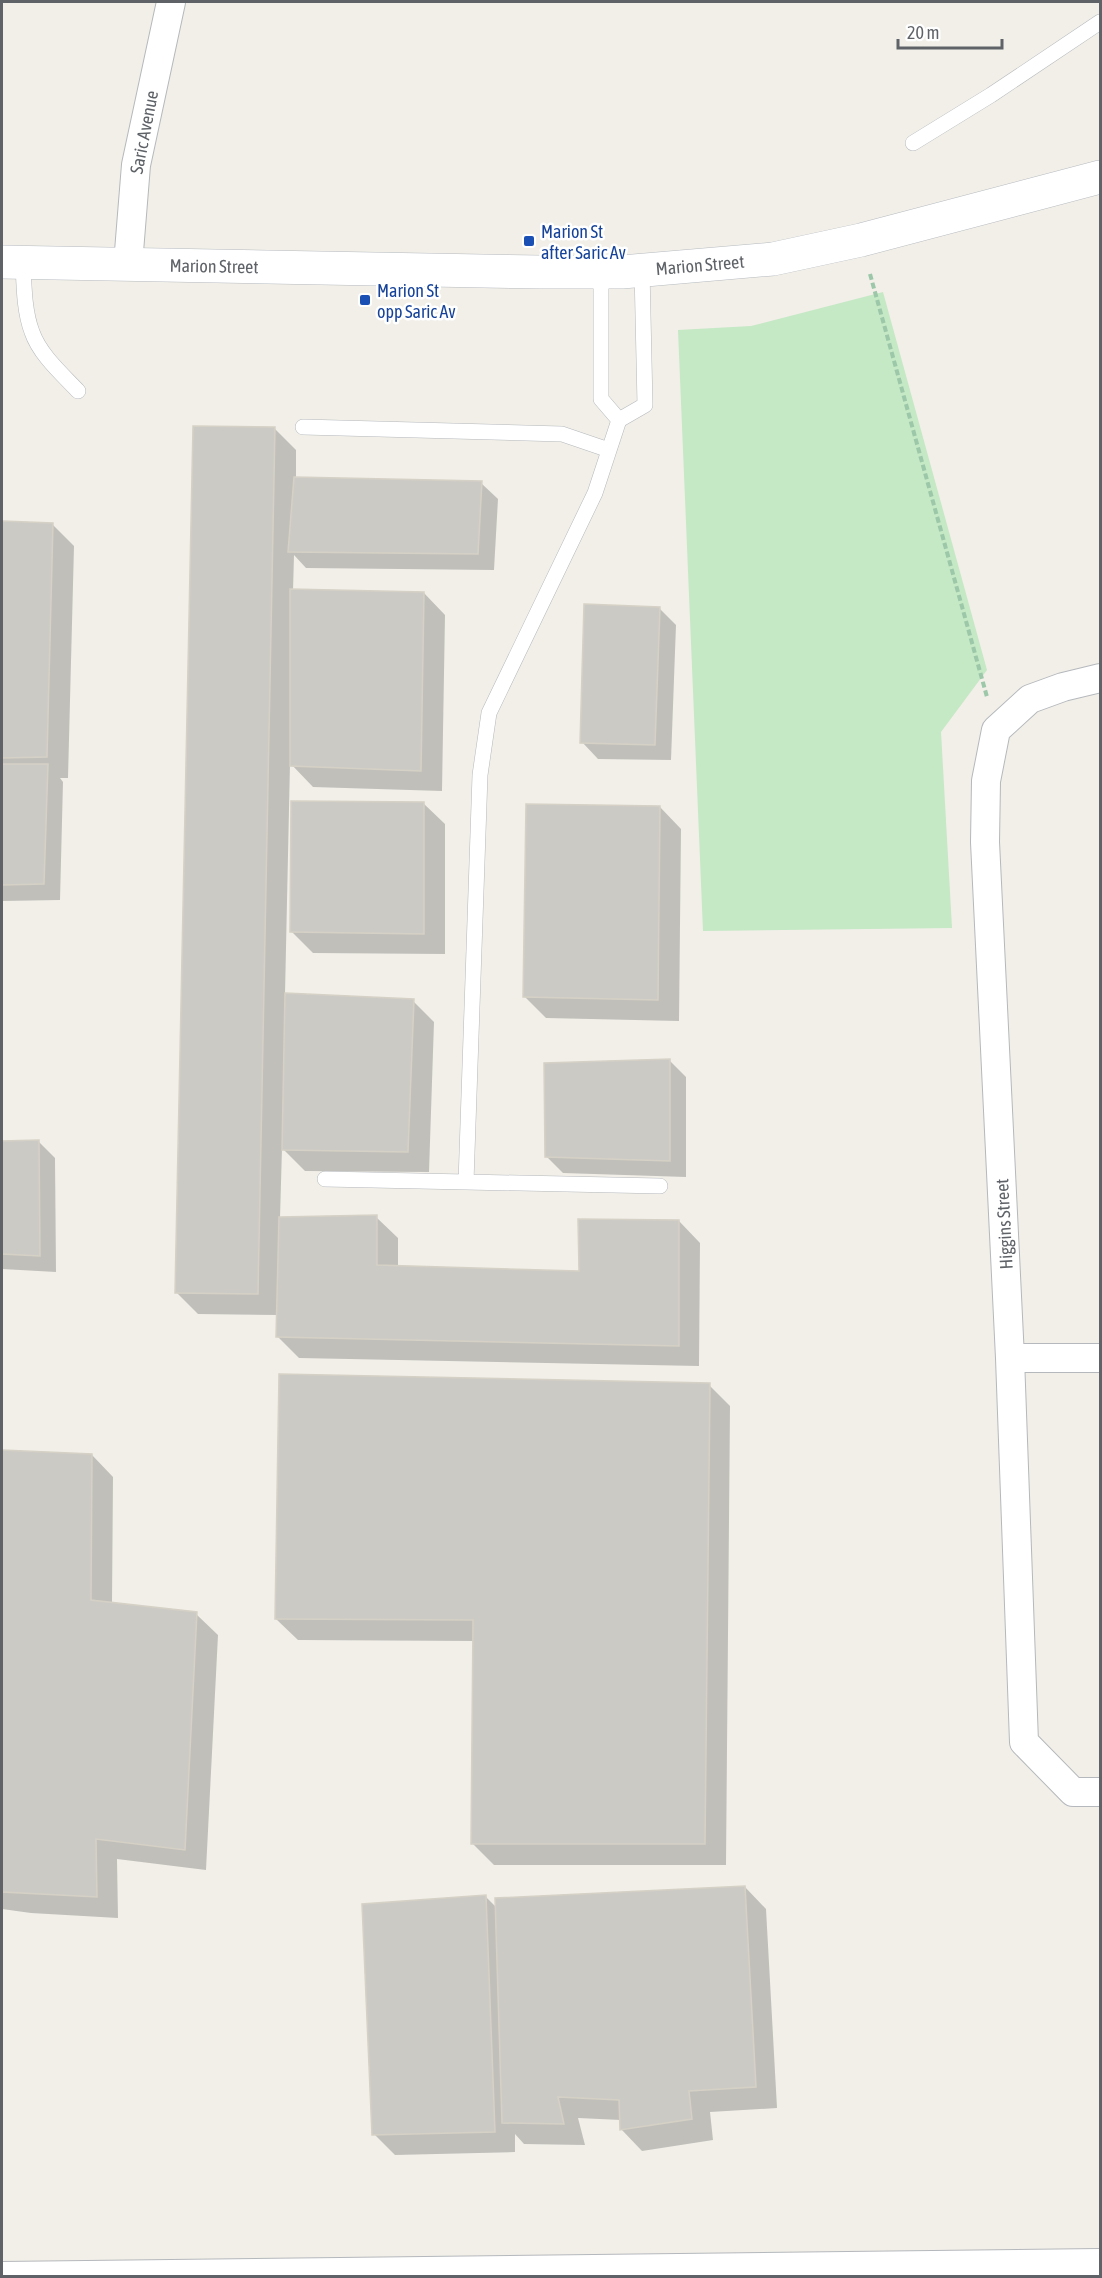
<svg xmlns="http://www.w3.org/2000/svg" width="1102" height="2278" viewBox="0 0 1102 2278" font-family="'Asap Condensed',sans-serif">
<rect width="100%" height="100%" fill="#f1efe8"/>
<path fill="#c5e8c5" d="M883 292 987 670 941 732 952 928 703 931 678 330 751 326Z"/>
<path fill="#0003" d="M275 429 296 450V478L481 483 498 499 494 570 306 568 294 555 293 591 424 593 445 615 442 791 313 787 290 763 285 994 413 1001 434 1022 429 1172 305 1171 282 1148 280 1218 376 1217 398 1238V1268L581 1272 679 1221 700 1243 699 1366 299 1358 277 1336 278 1315 198 1314 176 1292Z
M2 523 53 525 74 546 68 778H60L63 782 60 900 2 901Z
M659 608 676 625 671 760 598 759 582 742Z
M423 803 445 824V954L313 953 291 931Z
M660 807 681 829 679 1021 546 1018 524 996Z
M670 1061 686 1077V1177L563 1173 546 1156Z
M38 1141 55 1158 56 1272 2 1269V1143Z
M709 1385 730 1406 726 1865H494L472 1843 474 1641 298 1640 276 1619Z
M2 1452 92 1455 113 1477 112 1604 196 1614 218 1635 206 1870 117 1859 118 1918 31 1913 2 1909Z
M745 1887 766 1909 777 2108 710 2112 713 2140 642 2151 621 2129V2120L578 2118 585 2145 524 2144 515 2134V2152L395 2155 374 2134 486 1897 497 1908Z"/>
<path fill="#cccac5" stroke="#d6d1c6" stroke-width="1.5" d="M193 426 275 427 258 1294 175 1293Z
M294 477 482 481 478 554 288 552Z
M2 521 53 523 47 757 2 758Z
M290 589 424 592 421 771 290 766Z
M584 604 660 607 655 745 580 743Z
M2 764H48L44 884 2 885Z
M291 801 424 802V934L290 932Z
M526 804 660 806 658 1000 523 997Z
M285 993 414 999 408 1152 282 1150Z
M670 1059V1161L545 1157 544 1063Z
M39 1140 40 1256 2 1254V1141Z
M377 1215V1265L579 1271 578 1219 679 1220V1346L276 1337 279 1217Z
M279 1374 710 1383 705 1844H471L473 1620 275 1619Z
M2 1450 92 1454 91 1600 197 1612 185 1850 96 1839 97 1897 2 1892Z
M745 1886 756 2087 689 2091 692 2119 620 2130 619 2100 558 2097 564 2124 502 2123 495 1898Z
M486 1895 495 2132 372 2135 362 1904Z"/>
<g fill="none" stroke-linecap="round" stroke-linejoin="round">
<defs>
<path id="service" d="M913 143 991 95 1100 22
M23 263C24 285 24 311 32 332 40 355 62 374 78 391
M601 272V399L619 420 645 405 642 270
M619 420 595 493 489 713 480 775 466 1182 660 1186
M303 427 562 434 609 450
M325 1179 466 1182"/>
<path id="minor" d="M128 264 136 165 171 2
M1100 678 1063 687 1030 699 996 730 986 781 985 842 1010 1358 1024 1742 1073 1792H1100
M1010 1358H1100
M2 2276 1100 2263"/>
<path id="secondary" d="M2 262 540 272H622L773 259 861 240 1100 177"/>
</defs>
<use href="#service" stroke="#b5b8bc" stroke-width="16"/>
<use href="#minor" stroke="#b5b8bc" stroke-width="30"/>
<use href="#secondary" stroke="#b6babf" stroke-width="34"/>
<path stroke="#9cc7a9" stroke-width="4" stroke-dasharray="6 3" stroke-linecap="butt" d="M870 274 987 697"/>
<use href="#service" stroke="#fff" stroke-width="15"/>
<use href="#minor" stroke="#fff" stroke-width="28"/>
<use href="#secondary" stroke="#fff" stroke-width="33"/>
</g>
<g fill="#1a4fb4" stroke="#fff" stroke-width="2">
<rect x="523" y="235" width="12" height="12" rx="3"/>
<rect x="359" y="294" width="12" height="12" rx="3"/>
</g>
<g text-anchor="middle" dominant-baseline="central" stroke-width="5" stroke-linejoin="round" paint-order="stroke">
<g font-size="18" fill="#5f6368" stroke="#fff">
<text transform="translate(144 132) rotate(-79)">Saric Avenue</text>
<text transform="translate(700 265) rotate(-5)">Marion Street</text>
<text transform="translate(214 266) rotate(1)">Marion Street</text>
<text transform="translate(1004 1224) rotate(-93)">Higgins Street</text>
</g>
<g font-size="18" fill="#164399" stroke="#fff" text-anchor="start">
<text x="541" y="231">Marion St<tspan x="541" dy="21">after Saric Av</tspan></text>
<text x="377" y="290">Marion St<tspan x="377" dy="21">opp Saric Av</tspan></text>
</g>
</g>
<rect width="1102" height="2278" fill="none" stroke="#5f6368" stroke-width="6"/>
<path d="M898 39v9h104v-9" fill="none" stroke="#5f6368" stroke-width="3"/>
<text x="907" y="39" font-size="18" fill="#5f6368" stroke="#ffffff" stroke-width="4.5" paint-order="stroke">20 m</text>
</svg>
